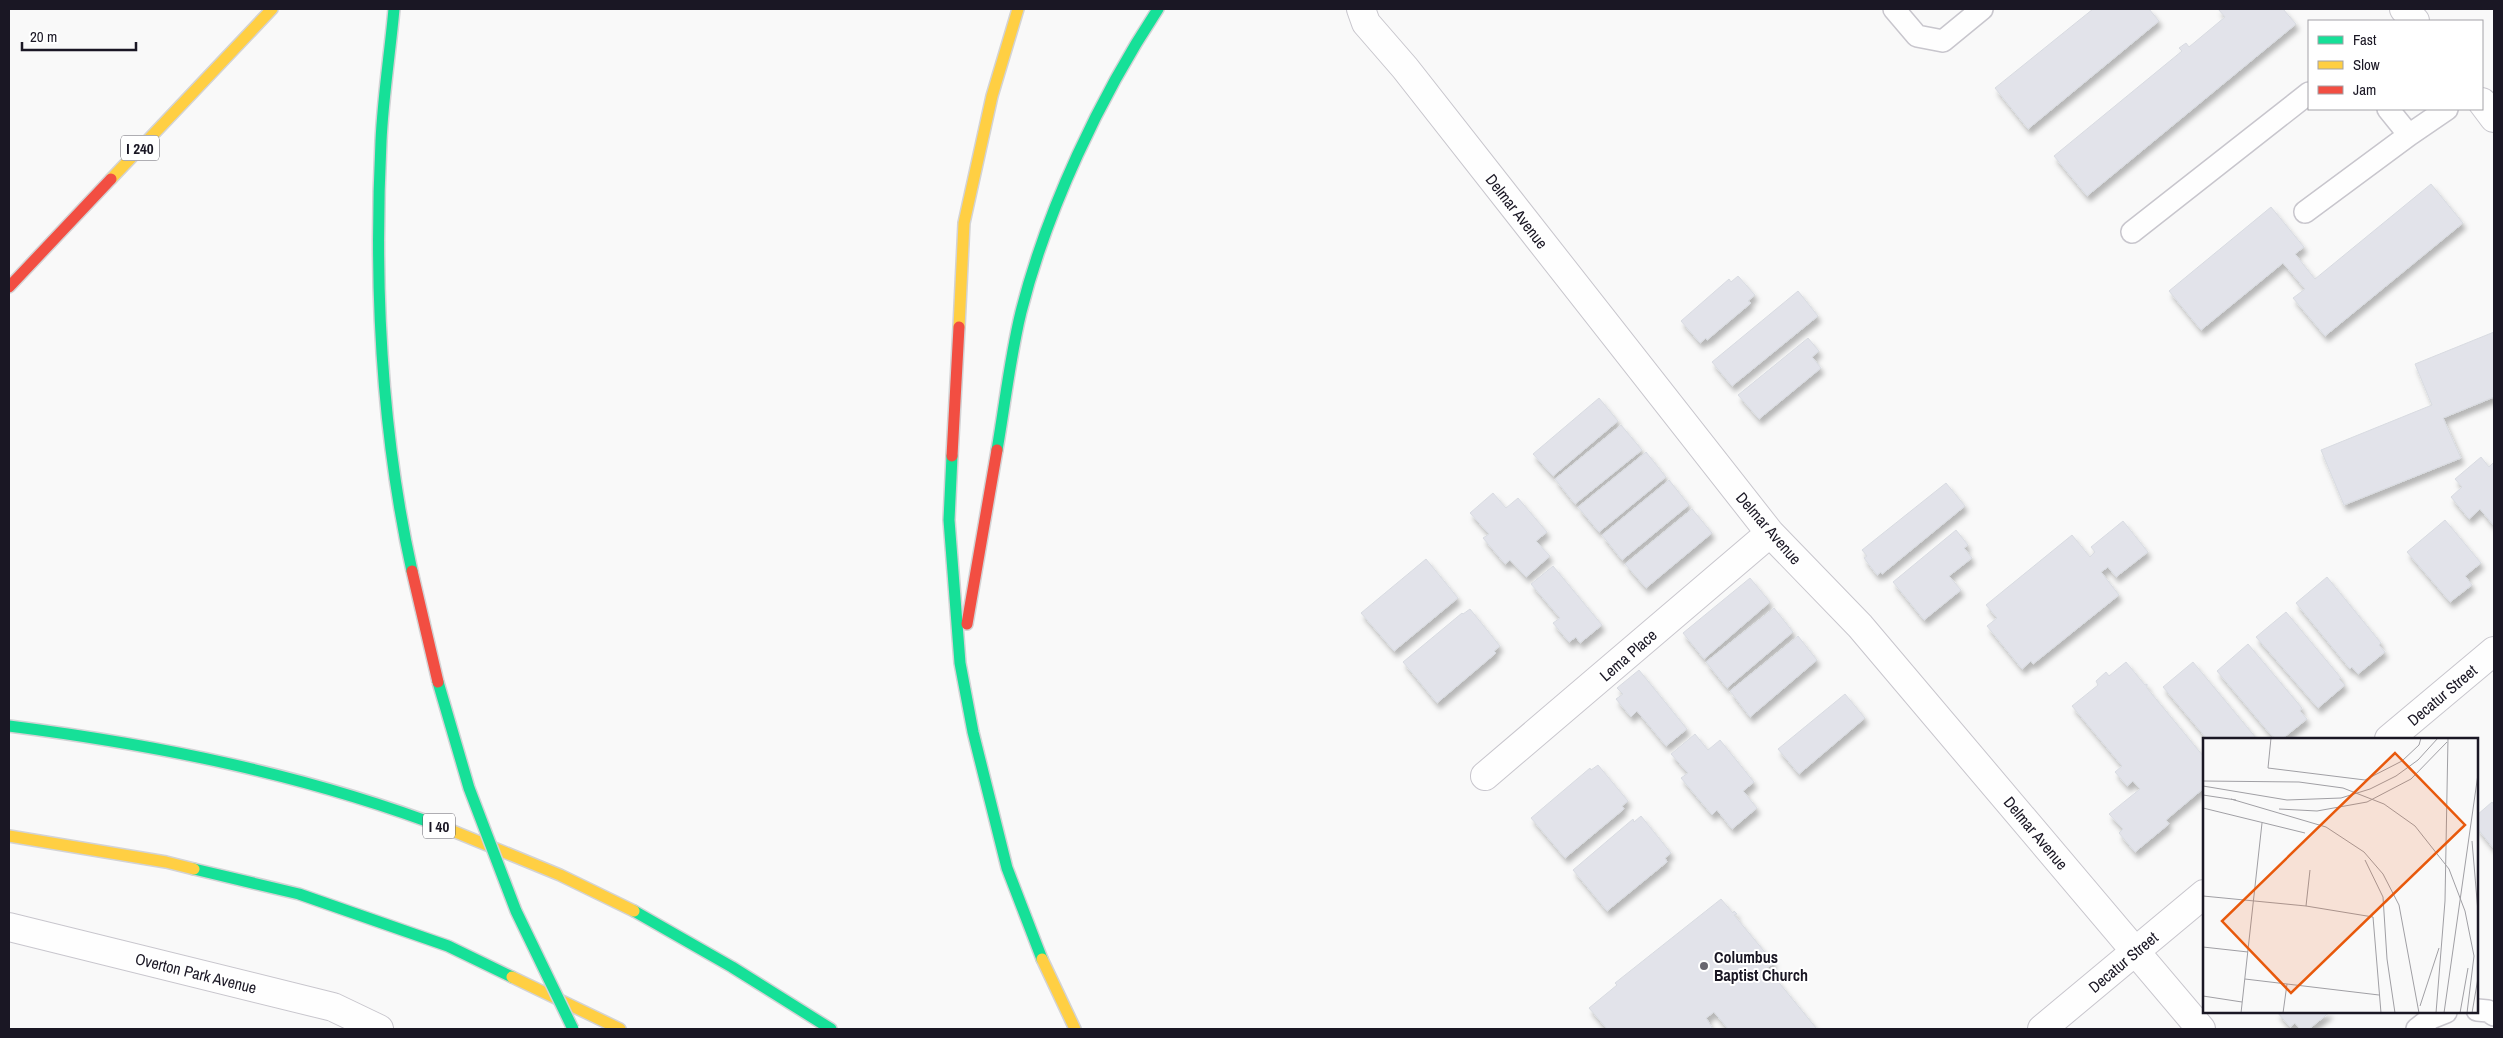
<svg xmlns="http://www.w3.org/2000/svg" width="2503" height="1038" viewBox="0 0 2503 1038" font-family="'Archivo Narrow',sans-serif">
<defs>
<filter id="shadow"><feDropShadow dx="3" dy="5.5" stdDeviation="2.5" flood-color="#0004"/></filter>
</defs>
<rect width="100%" height="100%" fill="#f9f9f9"/>
<path fill="#e2e3ea" stroke="#d8dbe1" filter="url(#shadow)" d="M2093 9H2149L2159 21 2028 129 1995 88Z
M2218 9H2283L2296 24 2087 196 2054 156 2182 51 2179 48 2186 43 2189 47 2225 17Z
M2431 184 2463 223 2325 336 2293 298 2305 289 2283 263 2201 330 2169 291 2271 207 2304 247 2295 254 2315 279Z
M1738 276 1755 295 1748 301 1751 303 1707 340 1706 338 1700 343 1681 321 1729 279 1731 282Z
M1798 291 1818 316 1732 386 1712 362Z
M2494 332V397L2443 418 2461 458 2344 505 2321 450 2432 405 2415 364Z
M1808 338 1819 351 1812 357 1821 368 1759 419 1738 395Z
M1599 398 1618 421 1553 476 1533 454Z
M1621 425 1642 450 1575 504 1555 479Z
M1646 452 1666 477 1599 532 1578 507Z
M2481 457 2489 467 2494 462V526L2480 509 2469 519 2451 497 2462 487 2455 479Z
M1669 480 1689 505 1622 560 1602 535Z
M1946 483 1965 506 1882 574 1881 572 1877 575 1864 558 1867 556 1862 550Z
M1493 493 1506 508 1518 498 1547 532 1536 541 1550 556 1526 577 1510 560 1505 564 1483 538 1489 534 1470 513Z
M1692 509 1712 533 1646 588 1625 564Z
M2445 520 2481 563 2465 576 2472 585 2450 602 2407 552Z
M2123 521 2148 552 2116 577 2108 567 2101 572 2119 595 2033 664 2031 661 2022 669 1987 626 1997 618 1986 605 2072 535 2090 557 2095 552 2091 547Z
M1956 530 1968 545 1964 548 1972 558 1949 576 1961 590 1924 620 1893 582Z
M1426 559 1458 598 1394 651 1361 613Z
M1553 566 1602 625 1580 643 1576 637 1569 642 1553 623 1560 618 1531 584Z
M2327 577 2381 643 2379 645 2385 652 2358 674 2352 667 2350 669 2296 603Z
M1750 578 1770 602 1704 659 1683 633Z
M1774 608 1793 632 1727 688 1706 662Z
M1470 609 1500 646 1494 651 1496 653 1437 703 1403 662 1462 613 1463 614Z
M2286 612 2341 678 2339 679 2345 685 2318 708 2256 637Z
M1798 636 1817 660 1750 717 1730 691Z
M2248 644 2302 708 2300 711 2307 719 2282 739H2277L2271 735 2217 671Z
M2126 662 2145 685 2147 684V688L2204 757V788L2166 820 2169 824 2135 852 2119 833 2123 829 2109 814 2140 789 2133 781 2127 786 2115 772 2122 766 2072 706 2098 685 2096 681 2106 672 2109 676Z
M2193 662 2257 739H2207L2163 687Z
M1639 670 1687 729 1666 746 1637 711 1631 717 1616 699 1623 694 1617 688Z
M1845 694 1865 718 1799 774 1778 749Z
M1695 734 1708 750 1720 740 1754 782 1743 791 1757 808 1732 829 1717 810 1712 815 1681 778 1688 773 1671 754Z
M1598 765 1628 801 1622 806 1624 809 1565 858 1531 818 1590 768 1591 770Z
M2492 802 2494 805V849L2477 828V815Z
M1641 816 1671 853 1665 858 1667 862 1607 911 1573 870 1633 819 1634 822Z
M1721 899 1733 913 1734 911 1737 914 1734 915 1774 963 1767 968 1817 1029H1728L1714 1012 1706 1018 1713 1029H1607L1589 1008 1617 985 1615 983Z
M2277 1012H2330L2309 1029H2300L2295 1023 2290 1027Z"/>
<g fill="none" stroke-linecap="round" stroke-linejoin="round">
<defs>
<path id="lane" d="M1894 9 1917 36 1943 41 1982 9
M2388 109 2409 135 2447 109
M2305 212 2409 135
M2132 232 2309 93
M2477 1010 2488 1011 2494 1015
M2417 1029 2431 1018 2446 1012"/>
<path id="street" d="M1361 9 1366 23 1405 68 1770 533 1860 626 2201 1029
M2404 9 2415 21
M2482 102 2494 118
M2389 739 2494 651
M1485 776 1770 533
M9 927 333 1007 379 1029
M2042 1029 2204 894"/>
<path id="fast" d="M997 450C1005 404 1010 357 1021 312 1047 209 1100 97 1158 9
M952 456 949 520 960 663 973 732 1007 868 1042 959
M9 726C159 745 307 775 448 829
M194 869 299 894 448 946 512 977
M634 911 732 967 831 1029"/>
<path id="slow" d="M111 179 272 9
M959 327 964 223 992 96 1018 9
M448 829 560 875 634 911
M9 836 166 862 194 869
M1042 959 1075 1029
M512 977 620 1029"/>
<path id="jam" d="M9 287 111 179
M952 456 959 327
M967 624 997 450"/>
</defs>
<use href="#lane" stroke="#c8c6cd" stroke-width="24"/>
<use href="#street" stroke="#c8c6cd" stroke-width="30"/>
<use href="#fast" stroke="#d3d3d5" stroke-width="14"/>
<use href="#slow" stroke="#d3d3d5" stroke-width="14"/>
<use href="#jam" stroke="#d3d3d5" stroke-width="14"/>
<use href="#lane" stroke="#fefefe" stroke-width="21"/>
<use href="#street" stroke="#fefefe" stroke-width="28"/>
<use href="#fast" stroke="#16e098" stroke-width="11"/>
<use href="#slow" stroke="#ffcf43" stroke-width="11"/>
<use href="#jam" stroke="#f24e42" stroke-width="11"/>
<defs>
<path id="fast-bridge" d="M394 9C390 53 383 97 381 141 374 285 381 431 412 571
M438 682 469 788 516 911 573 1029"/>
<path id="jam-bridge" d="M412 571 438 682"/>
</defs>
<use href="#fast-bridge" stroke="#d3d3d5" stroke-width="14" stroke-linecap="butt"/>
<use href="#jam-bridge" stroke="#d3d3d5" stroke-width="14" stroke-linecap="butt"/>
<use href="#fast-bridge" stroke="#16e098" stroke-width="11"/>
<use href="#jam-bridge" stroke="#f24e42" stroke-width="11"/>
</g>
<circle fill="#68666f" stroke="#fff" stroke-width="2" cx="1704" cy="966" r="5"/>
<g text-anchor="middle" dominant-baseline="central" stroke-width="4" stroke-linejoin="round" paint-order="stroke">
<g fill="#fff" stroke="#5f5d66" stroke-width="1">
<rect x="121" y="135.5" width="38" height="25" rx="4"/>
<rect x="423" y="813.5" width="32" height="25" rx="4"/>
</g>
<g font-size="15" font-weight="bold" fill="#1a1724">
<text x="140" y="148">I 240</text>
<text x="439" y="826">I 40</text>
</g>
<g font-size="16" fill="#1a1724" stroke="#fff">
<text transform="translate(1517 211) rotate(52)">Delmar Avenue</text>
<text transform="translate(1769 528) rotate(49)">Delmar Avenue</text>
<text transform="translate(1628 655) rotate(-41)">Lema Place</text>
<text transform="translate(2442 695) rotate(-40)">Decatur Street</text>
<text transform="translate(2036 833) rotate(50)">Delmar Avenue</text>
<text transform="translate(2123 962) rotate(-40)">Decatur Street</text>
<text transform="translate(196 973) rotate(14)">Overton Park Avenue</text>
</g>
<g font-size="16" font-weight="bold" fill="#1a1724" stroke="#fff" text-anchor="start">
<text x="1714" y="957">Columbus<tspan x="1714" dy="18">Baptist Church</tspan></text>
</g>
</g>
<g transform="translate(2203 738)">
<rect width="275" height="275" fill="#f9f9f9"/>
<path fill="none" stroke="#a09fa4" stroke-width="1" d="M68 0 65 30 162 42 199 23 216 7 218 0M0 43 96 44 140 50 181 66 212 88 246 131 262 173 271 218 264 275M0 48 84 62 138 60 167 51 193 38 215 22 235 0M0 57 33 62M28 61 123 89 161 114 180 136 196 167 216 275M0 70 102 95M76 71 114 73 164 64 208 41 244 4M269 103 275 174M162 122 180 159 184 221 192 275M0 158 103 168 170 179 178 275M103 168 107 132M0 209 45 214M42 241 176 257M0 258 39 264M217 268 236 210M38 275 59 85M80 275 84 246M233 275 242 163 245 0M241 275 275 36M257 275 265 230M269 275 275 240"/>
<path fill="#e8590c" fill-opacity="0.15" stroke="#e8590c" stroke-width="2.5" d="M192 15 262 87 88 255 19 183Z"/>
<rect width="275" height="275" fill="none" stroke="#1a1724" stroke-width="2.5"/>
</g>
<rect width="2503" height="1038" fill="none" stroke="#1a1724" stroke-width="20"/>
<rect x="2308" y="20" width="175" height="90" fill="#ffffff" stroke="#a3a2a7"/>
<rect x="2318" y="36" width="25" height="8" fill="#16e098" stroke="#a3a2a7"/>
<text x="2353" y="45" font-size="15" fill="#1a1724">Fast</text>
<rect x="2318" y="61" width="25" height="8" fill="#ffcf43" stroke="#a3a2a7"/>
<text x="2353" y="70" font-size="15" fill="#1a1724">Slow</text>
<rect x="2318" y="86" width="25" height="8" fill="#f24e42" stroke="#a3a2a7"/>
<text x="2353" y="95" font-size="15" fill="#1a1724">Jam</text>
<path d="M22 42v8h114v-8" fill="none" stroke="#1a1724" stroke-width="2.5"/>
<text x="30" y="42" font-size="15" fill="#1a1724" stroke="#ffffff" stroke-width="4" paint-order="stroke">20 m</text>
</svg>
